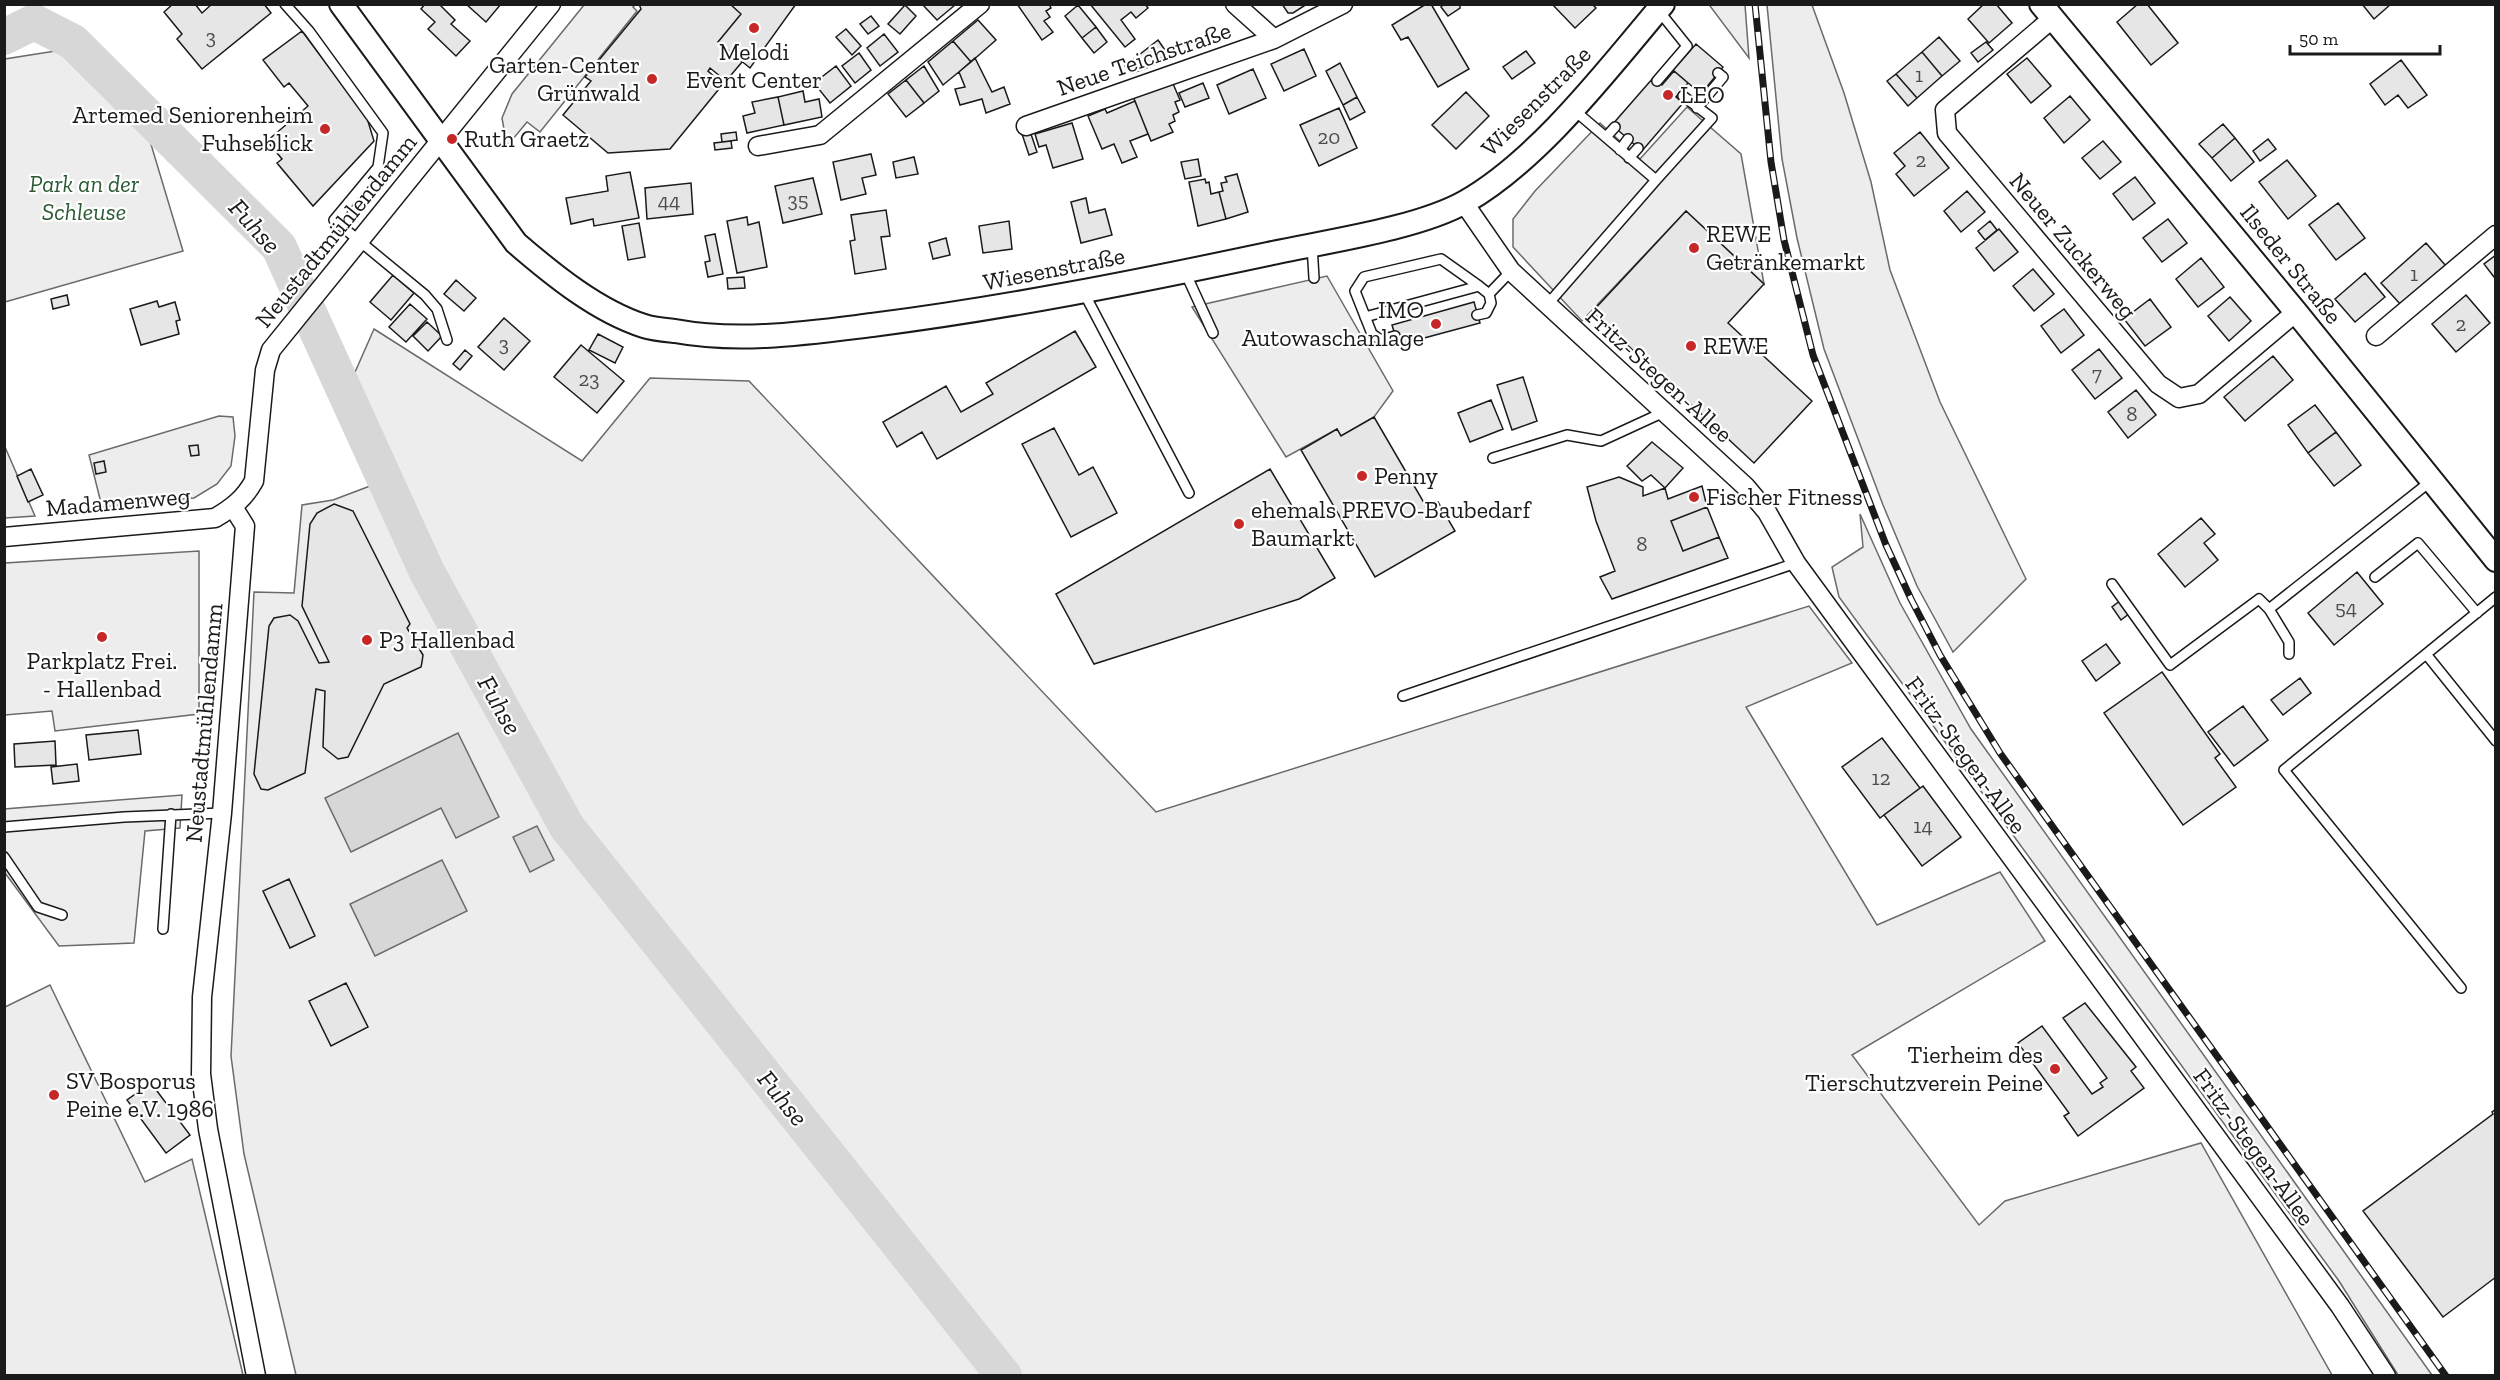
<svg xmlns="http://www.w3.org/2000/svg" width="2500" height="1380" font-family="'Zilla Slab',serif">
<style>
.built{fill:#ededed;stroke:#6a6a6a;stroke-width:1.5}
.water{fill:#d7d7d7;stroke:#6a6a6a;stroke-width:1.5}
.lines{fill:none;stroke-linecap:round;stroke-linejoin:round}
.river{stroke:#d7d7d7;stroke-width:36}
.building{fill:#e6e6e6;stroke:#1a1a1a;stroke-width:1.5}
.service-casing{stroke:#1a1a1a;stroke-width:12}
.minor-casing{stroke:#1a1a1a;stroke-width:21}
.tertiary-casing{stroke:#1a1a1a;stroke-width:26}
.service{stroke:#fff;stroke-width:9}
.minor{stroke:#fff;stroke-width:18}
.tertiary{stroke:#fff;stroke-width:22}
.rail-casing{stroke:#1a1a1a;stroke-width:7}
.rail{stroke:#fff;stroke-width:4.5;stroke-dasharray:14;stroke-linecap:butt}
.poi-dot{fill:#c62828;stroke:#fff;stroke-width:2}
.labels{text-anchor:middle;stroke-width:4.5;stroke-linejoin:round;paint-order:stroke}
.number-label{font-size:21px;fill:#4d4d4d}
.poi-label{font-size:24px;fill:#1a1a1a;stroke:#fff;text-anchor:start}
.street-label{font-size:24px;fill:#1a1a1a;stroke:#fff}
.park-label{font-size:24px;font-style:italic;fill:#2b5a34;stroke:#fff}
.water-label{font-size:26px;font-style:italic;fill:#1a1a1a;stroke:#fff}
</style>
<rect width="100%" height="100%" fill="#fff"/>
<path class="built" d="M1711,4L1745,5L1749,58L1710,6Z
M584,5H635L633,7L637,11L540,132L527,122L507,146L502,118L512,94Z
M1767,5H1812L1844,93L1871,182L1890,270L1940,402L2026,579L1953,652L1917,586L1883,505L1824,349L1797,238L1782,159Z
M68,49L156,134L150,141L183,251L5,302V59Z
M1687,107L1741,154L1764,284L1686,211L1582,321L1513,247V219L1535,191L1600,123L1640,159Z
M1327,276L1393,391L1374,417L1341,436L1337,429L1286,457L1192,307Z
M374,329L582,461L650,378L749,381L1156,812L1809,606L1852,663L1746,707L1877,925L2000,872L2045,941L1852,1055L1979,1225L2005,1201L2201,1143L2332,1375H296L244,1154L231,1056L254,592L294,593L302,505L333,500L378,483L341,404Z
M219,416L233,417L235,436L231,466L217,484L194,498L102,507L89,455Z
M5,447L35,516L5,518Z
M1860,514L1900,603L1971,729L2432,1375H2398L2339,1281L1839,597L1832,567L1863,547Z
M199,551V714L55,731L52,711L5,715V563Z
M182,795L180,828L145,831L134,943L59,946L5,873L4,809Z
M50,985L145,1182L192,1159L243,1375H5V1007Z"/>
<path class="water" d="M458,733L499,817L456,838L441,808L351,852L325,798Z
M537,826L554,860L530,872L513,837Z
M442,860L467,911L375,956L350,904Z"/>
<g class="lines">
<path class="river" d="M4,37L34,22L73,42L279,247L427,572L567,827L1004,1376"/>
</g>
<path class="building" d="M173,4H195L202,13L212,4H264L271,13L202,69L177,39L182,34L164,12Z
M425,4H439L455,20L451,24L470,41L456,56L428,29L435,22L421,9Z
M466,4H501L486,22Z
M639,4H730L741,14L718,42L742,62L726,81L710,68L708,71L723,84L670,149L608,153L563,115L591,81L585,77L641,9Z
M730,4H796L750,68L718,42L741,14Z
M922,4H955V5L937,20Z
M1017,4H1049L1051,8L1046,11L1050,17L1044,21L1053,32L1042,40Z
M1090,4H1145L1148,8L1136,18L1131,12L1121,20L1135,39L1125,47Z
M1282,4H1303L1304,6L1293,13H1288Z
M1426,4H1431L1469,69L1438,87L1408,37L1401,40L1392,25Z
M1444,4H1460V8L1448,16L1441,7Z
M1552,4H1592L1596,8L1575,28Z
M1984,4H1996L2012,23L1989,43L1968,19Z
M2138,4H2147L2178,43L2151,65L2117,22Z
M2362,4H2391L2374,19Z
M905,5L916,16L900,34L888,24Z
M1078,5L1096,27L1082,38L1065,16Z
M871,16L879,26L868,34L860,24Z
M978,20L996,40L971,62L953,41Z
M1096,27L1107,42L1094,53L1082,38Z
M846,29L861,46L852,55L836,37Z
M302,31L367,118L374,141L313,206L277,163L282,159L267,141L308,106L289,83L284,87L263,60Z
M884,34L898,52L880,66L867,48Z
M1939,37L1960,61L1942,76L1922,52Z
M1158,40L1167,53L1154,65L1133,73L1125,66Z
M953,41L971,62L943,85L928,62Z
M1986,42L1993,50L1978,62L1971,53Z
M1696,44L1723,67L1701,94L1673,70Z
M1304,49L1316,76L1284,91L1271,64Z
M1526,51L1535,63L1512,79L1503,67Z
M1922,52L1942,76L1917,98L1896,74Z
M859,53L871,70L855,83L842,66Z
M975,58L992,92L1004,87L1010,104L986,113L982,99L960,105L955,89L965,87L959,72Z
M2027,58L2051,86L2031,103L2007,74Z
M2401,60L2427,95L2408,108L2398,95L2385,105L2370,84Z
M1340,63L1357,97L1343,105L1326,71Z
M836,66L851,86L830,103L814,83Z
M924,66L939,91L924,103L906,80Z
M1253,69L1266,98L1229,114L1217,85Z
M1674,71L1688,83L1676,97L1683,103L1642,151L1612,125L1653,78L1662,85Z
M1896,74L1917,98L1908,106L1887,81Z
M1171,79L1180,100L1175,102L1179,112L1173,115L1175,121L1169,124L1173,132L1151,141L1132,94Z
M906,80L924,103L906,117L888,94Z
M1203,83L1209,98L1185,107L1179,93Z
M803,91L805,102L819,99L822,117L784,125L778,97Z
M1466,92L1489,116L1456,149L1432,125Z
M2070,96L2090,120L2064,143L2044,118Z
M778,97L784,125L747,133L743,116L755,113L752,102Z
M1357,97L1365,112L1350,120L1343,105Z
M1135,101L1148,134L1130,141L1137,157L1122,163L1114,144L1102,149L1088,116L1105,109L1107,113Z
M1339,108L1357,148L1319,166L1300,125Z
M1072,123L1083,159L1053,168L1046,145L1039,147L1035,134Z
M2223,124L2235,138L2212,158L2199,144Z
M1030,131L1037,152L1029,155L1022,134Z
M736,132L737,140L722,142L721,134Z
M1920,132L1949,168L1914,196L1896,174L1905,166L1894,153Z
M2235,138L2254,162L2231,181L2212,158Z
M2268,139L2276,149L2260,161L2253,151Z
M731,141L732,148L715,150L714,143Z
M2103,141L2121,162L2100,179L2082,158Z
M871,154L876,175L862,178L866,194L841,200L833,162Z
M914,157L918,174L896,178L893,162Z
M1198,159L1201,176L1185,179L1181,162Z
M2287,160L2316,196L2288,219L2259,182Z
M630,172L639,218L594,226L593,219L571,224L566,198L608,191L606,176Z
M1237,174L1248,212L1226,219L1219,192L1223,191L1221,183L1227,182L1225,177Z
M2135,177L2155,203L2133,220L2113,194Z
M813,178L822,214L783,223L775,186Z
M1205,179L1206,183L1209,182L1211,194L1219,192L1226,219L1198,226L1189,182Z
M691,183L693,214L647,219L645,188Z
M1967,191L1985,212L1961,232L1944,211Z
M1086,198L1089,213L1105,209L1112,235L1081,243L1071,202Z
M2338,203L2365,238L2336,260L2309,225Z
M886,210L890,236L881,237L886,269L855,274L850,241L855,240L851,215Z
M1686,211L1764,284L1728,323L1812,401L1754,463L1592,312Z
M747,217L748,225L759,222L767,267L737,273L727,221Z
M2168,219L2187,243L2162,262L2143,238Z
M1009,221L1012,249L983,253L979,226Z
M1990,221L1997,230L1985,240L1978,231Z
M639,223L645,257L628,260L622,226Z
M1999,229L2018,252L1994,271L1976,248Z
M715,234L723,274L708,277L705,262L710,261L705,236Z
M946,238L950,255L933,259L929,243Z
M2426,243L2446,266L2401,305L2381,283Z
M2496,255V276L2494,277L2484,264Z
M2201,258L2224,287L2198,307L2176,279Z
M2033,269L2054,294L2034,311L2013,286Z
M2365,273L2385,297L2355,322L2335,299Z
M393,275L414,293L391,320L370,302Z
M744,277L745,288L728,289L727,278Z
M456,280L476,298L464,311L444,294Z
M67,295L69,305L53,309L51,299Z
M2466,295L2490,323L2456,352L2432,324Z
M2230,297L2251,321L2229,341L2208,316Z
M2150,299L2171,327L2145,346L2124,319Z
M157,301L159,307L175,302L180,320L176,321L179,334L141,345L130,309Z
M1474,302L1480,323L1398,345L1392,325Z
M410,304L427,319L406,342L389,327Z
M2064,309L2084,335L2061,353L2041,326Z
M504,318L530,341L504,370L478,347Z
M427,322L442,336L428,351L413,336Z
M1075,331L1096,367L937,459L922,432L897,447L883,422L946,386L961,412L993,394L986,383Z
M598,334L623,347L615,363L589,350Z
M581,345L624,381L597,413L554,377Z
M2099,349L2122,378L2095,399L2072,370Z
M465,350L472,356L460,370L453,364Z
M2273,356L2293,380L2245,421L2224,397Z
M1523,377L1537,421L1512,430L1497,385Z
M2136,390L2156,415L2128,438L2108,412Z
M1491,400L1503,429L1470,442L1458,413Z
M2315,405L2336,432L2308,453L2288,425Z
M1374,417L1427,508L1438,502L1455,531L1375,577L1301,450L1337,429L1341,436Z
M1054,428L1079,475L1093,467L1117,513L1071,537L1022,444Z
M2336,432L2361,465L2334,486L2308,453Z
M1652,442L1683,468L1665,488L1651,475L1642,481L1627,466Z
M198,445L199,455L191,456L189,446Z
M104,461L106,472L96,474L94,463Z
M31,469L43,495L28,502L17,476Z
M1270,469L1335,578L1299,599L1094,664L1056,594Z
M1619,477L1643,487V496L1665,488L1668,499L1702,486L1707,507L1671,521L1683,551L1719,537L1728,558L1612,599L1600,577L1615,571L1596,521L1587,487Z
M334,504L353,511L410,624L407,628L423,655L422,662L421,667L384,684L348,757L338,759L323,747L325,691L316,689L305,773L268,790L261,789L254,774L269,626L274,618L290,615L298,621L319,663L329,662L302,606L310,524L317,513Z
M1707,507L1719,537L1683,551L1671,521Z
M2201,518L2215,534L2204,543L2218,560L2185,587L2158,554Z
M2357,572L2383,604L2334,645L2308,613Z
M2121,600L2130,613L2121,620L2112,607Z
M2106,644L2120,663L2096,681L2082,661Z
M2162,672L2220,754L2215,758L2236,787L2183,825L2104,713Z
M2300,678L2311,693L2283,715L2271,700Z
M2243,706L2268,740L2234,766L2208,732Z
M138,730L141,754L89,760L86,735Z
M1882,738L1920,788L1880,818L1842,767Z
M55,741L56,765L15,767L14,744Z
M77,764L79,781L53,784L51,767Z
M1923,786L1961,837L1922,866L1884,815Z
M289,879L315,936L290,948L263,891Z
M346,983L368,1027L331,1046L309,1001Z
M2085,1003L2136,1067L2131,1071L2144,1088L2078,1136L2064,1116L2069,1113L2018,1043L2042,1026L2092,1094L2103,1087L2100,1083L2107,1078L2063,1018Z
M151,1083L190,1135L166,1153L127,1100Z
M2496,1109V1277L2443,1317L2363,1211L2493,1114L2492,1112Z"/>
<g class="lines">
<g class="service-casing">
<path id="service" d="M285,4L309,31L383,133L378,167L334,220L425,295L437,309L447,340
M1657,81L1687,46L1659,11
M1697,108L1723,77L1718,73
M1606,137L1615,127
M1620,150L1628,139
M1629,158L1638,148
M1656,180L1712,118L1683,96
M1312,245L1314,278
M1185,272L1213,333
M1083,291L1189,493
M1547,305L1656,180L1574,110
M1477,315L1486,313L1491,303L1489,294
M1365,317L1479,286L1489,294L1511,271
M1395,336L1381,340L1372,334L1355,291L1364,277L1441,259L1479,286
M1493,458L1567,435L1601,441L1664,412
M2375,577L2418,543L2477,613
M2112,584L2170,665L2259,599L2269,609
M2289,654V642L2269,609L2431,481
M2426,654L2496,741
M1403,696L1796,563
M4,827L124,817L222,813
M4,857L38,907L62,915
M163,929L171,814
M2461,988L2284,770L2496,597"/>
</g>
<g class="minor-casing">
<path id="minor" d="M1235,4L1274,39
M2053,18L1945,110L1947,133L2158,384L2179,398L2199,394L2296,312
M1026,126L1274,39L1343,4
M758,146L820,135L980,4
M1464,203L1511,271L1746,487L1767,512L1796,563L2340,1306L2386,1376
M2376,336L2496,235
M233,507L245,526L222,813L202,997L201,1074L208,1129L256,1376
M4,537L215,518C232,508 244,499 254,481L265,370L271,350L551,4"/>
</g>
<g class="tertiary-casing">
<path id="tertiary" d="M341,4L516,243C552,274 597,311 644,326C653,329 665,330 675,331C740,343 807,333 872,325C1005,308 1136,282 1268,254C1323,242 1417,229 1465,202C1539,160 1608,69 1663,4
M2041,4L2296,312L2496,560"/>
</g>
<use href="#service" class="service"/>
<use href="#minor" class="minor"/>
<use href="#tertiary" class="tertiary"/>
<g class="rail-casing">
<path id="rail" d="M1755,4L1771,162L1784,240L1813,355L1886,545L1911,599L1940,655L2000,753L2446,1376"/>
</g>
<use href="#rail" class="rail"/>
</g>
<g class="poi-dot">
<circle cx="754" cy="28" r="6"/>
<circle cx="652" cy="79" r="6"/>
<circle cx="1668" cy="95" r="6"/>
<circle cx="325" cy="129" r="6"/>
<circle cx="452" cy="139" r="6"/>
<circle cx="1694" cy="248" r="6"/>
<circle cx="1436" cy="324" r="6"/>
<circle cx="1691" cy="346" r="6"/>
<circle cx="1362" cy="476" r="6"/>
<circle cx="1694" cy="497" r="6"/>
<circle cx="1239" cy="524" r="6"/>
<circle cx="102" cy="637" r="6"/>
<circle cx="367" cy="640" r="6"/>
<circle cx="2055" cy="1069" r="6"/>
<circle cx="54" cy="1095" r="6"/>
</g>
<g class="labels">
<g class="number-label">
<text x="211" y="44">3</text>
<text x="1919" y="82">1</text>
<text x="1329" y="144">20</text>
<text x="1921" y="167">2</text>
<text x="798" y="207">35</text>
<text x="669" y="208">44</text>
<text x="2414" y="281">1</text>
<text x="2461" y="331">2</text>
<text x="504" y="351">3</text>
<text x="2097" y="381">7</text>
<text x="589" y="386">23</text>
<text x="2132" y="421">8</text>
<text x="1642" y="551">8</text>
<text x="2346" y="615">54</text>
<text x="1881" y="785">12</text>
<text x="1923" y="833">14</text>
</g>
<g class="poi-label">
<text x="754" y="60" text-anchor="middle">Melodi<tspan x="754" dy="28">Event Center</tspan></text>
<text x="640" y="73" text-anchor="end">Garten-Center<tspan x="640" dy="28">Grünwald</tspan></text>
<text x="1680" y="103">LEO</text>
<text x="313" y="123" text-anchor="end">Artemed Seniorenheim<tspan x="313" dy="28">Fuhseblick</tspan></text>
<text x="464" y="147">Ruth Graetz</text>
<text x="1706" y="242">REWE<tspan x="1706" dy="28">Getränkemarkt</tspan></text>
<text x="1424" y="318" text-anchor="end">IMO<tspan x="1424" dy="28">Autowaschanlage</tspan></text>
<text x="1703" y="354">REWE</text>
<text x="1374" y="484">Penny</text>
<text x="1706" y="505">Fischer Fitness</text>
<text x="1251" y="518">ehemals PREVO-Baubedarf<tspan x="1251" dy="28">Baumarkt</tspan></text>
<text x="379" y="648">P3 Hallenbad</text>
<text x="102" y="669" text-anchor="middle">Parkplatz Frei.<tspan x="102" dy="28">- Hallenbad</tspan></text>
<text x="2043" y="1063" text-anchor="end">Tierheim des<tspan x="2043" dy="28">Tierschutzverein Peine</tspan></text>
<text x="66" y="1089">SV Bosporus<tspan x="66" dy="28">Peine e.V. 1986</tspan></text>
</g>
<g class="street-label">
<text transform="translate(1144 59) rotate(-19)" y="8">Neue Teichstraße</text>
<text transform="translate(1536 101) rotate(-45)" y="8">Wiesenstraße</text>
<text transform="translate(336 231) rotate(-51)" y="8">Neustadtmühlendamm</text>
<text transform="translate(2073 246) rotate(50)" y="8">Neuer Zuckerweg</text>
<text transform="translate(2291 264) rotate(51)" y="8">Ilseder Straße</text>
<text transform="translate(1054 269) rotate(-11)" y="8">Wiesenstraße</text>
<text transform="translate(1659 375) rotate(42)" y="8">Fritz-Stegen-Allee</text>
<text transform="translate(118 502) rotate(-5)" y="8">Madamenweg</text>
<text transform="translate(204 723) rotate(-85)" y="8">Neustadtmühlendamm</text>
<text transform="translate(1966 755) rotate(54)" y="8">Fritz-Stegen-Allee</text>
<text transform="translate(2254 1147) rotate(54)" y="8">Fritz-Stegen-Allee</text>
</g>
<g class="park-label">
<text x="84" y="192">Park an der<tspan x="84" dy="28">Schleuse</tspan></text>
</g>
<g class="water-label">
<text transform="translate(255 226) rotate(48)" y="9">Fuhse</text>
<text transform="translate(500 705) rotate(61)" y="9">Fuhse</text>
<text transform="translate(783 1098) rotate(51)" y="9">Fuhse</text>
</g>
</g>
<rect width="2500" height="1380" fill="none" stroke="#1a1a1a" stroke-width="12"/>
<path d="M2290 45v9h150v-9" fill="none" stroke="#1a1a1a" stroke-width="3"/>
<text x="2299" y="45" font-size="18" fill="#1a1a1a" stroke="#ffffff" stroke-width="4.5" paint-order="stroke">50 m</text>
</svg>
